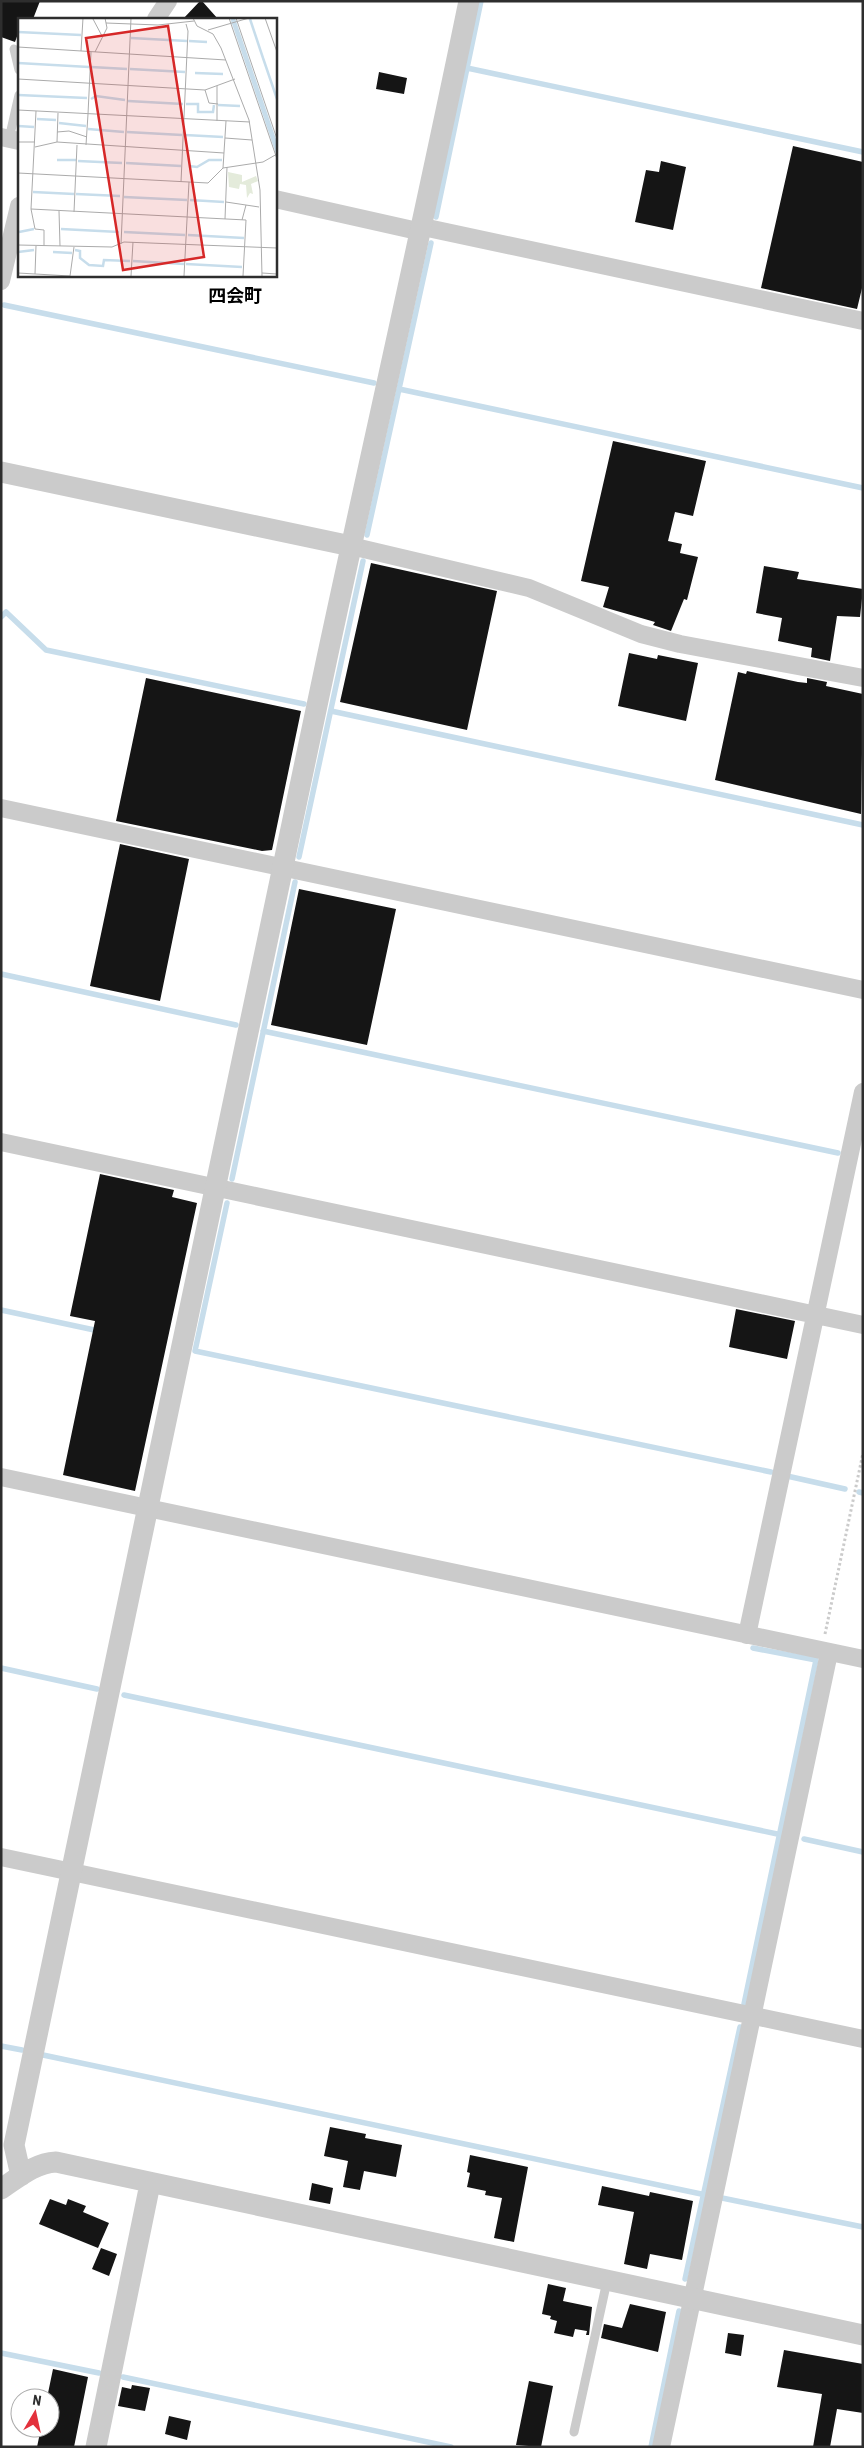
<svg xmlns="http://www.w3.org/2000/svg" width="864" height="2448" font-family="'Roboto Condensed','Noto Sans JP',sans-serif">
<style>
.lines{fill:none;stroke-linecap:round;stroke-linejoin:round}
.stream{stroke:#c7ddeb;stroke-width:5.5}
.building{fill:#151515}
.path{stroke:#cbcbcb;stroke-width:3;stroke-dasharray:2.5 2.5;stroke-linecap:butt}
.service{stroke:#cbcbcb;stroke-width:9}
.minor{stroke:#cbcbcb;stroke-width:18}
.tertiary{stroke:#cbcbcb;stroke-width:21}
.labels{text-anchor:middle;stroke-width:5;stroke-linejoin:round;paint-order:stroke}
.quarter-label{font-size:18px;font-weight:bold;fill:#000;stroke:#fff}
.inset-river{fill:none;stroke:#c7ddeb;stroke-width:2.5}
.inset-road{fill:none;stroke:#ababab;stroke-width:1}
.view{fill:#d62828;fill-opacity:0.15;stroke:#d62828;stroke-width:2.5}
.inset-edge{fill:none;stroke:#2e2e2e;stroke-width:2.5}
</style>
<rect width="100%" height="100%" fill="#fff"/>
<g class="lines">
<path class="stream" d="M467,68L863,152
M436,217L481,1
M4,305L374,383
M399,389L863,488
M367,535L431,243
M1,617L6,612L46,650L304,704
M331,711L863,825
M299,857L363,561
M1,974L236,1025
M263,1031L838,1153
M232,1179L295,882
M227,1203L195,1351L771,1472
M1,1310L99,1331
M787,1476L845,1489
M859,1492L863,1493
M1,1668L97,1689
M124,1695L782,1835
M804,1839L863,1852
M744,2004L816,1660L753,1648
M1,2046L22,2050
M43,2055L706,2195
M722,2198L863,2227
M685,2279L740,2027
M1,2353L99,2373
M123,2377L451,2447
M651,2447L679,2311"/>
</g>
<path class="building" d="M1,1H40L33,19H19V31L15,42L1,37Z
M200,1H202L218,19H183Z
M379,72L407,78L404,94L376,89Z
M793,146L863,162V284L857,309L761,288Z
M661,161L686,167L673,230L635,222L646,170L659,172Z
M613,441L706,461L693,516L675,512L668,541L682,544L680,553L698,557L687,600L684,599L671,631L653,625L655,622L603,607L609,587L581,581Z
M371,563L497,591L467,730L340,702Z
M764,566L799,572L797,579L863,589L860,617L837,616L830,661L811,657L812,648L778,641L782,618L756,613Z
M629,653L657,659L658,655L698,663L686,721L618,706Z
M747,671L798,682L807,683V678L827,682L826,686L863,694L861,814L715,780L738,672L746,674Z
M146,678L301,711L272,850L262,851L116,821Z
M120,844L189,859L160,1001L90,986Z
M299,889L396,909L367,1045L271,1025Z
M100,1174L174,1190L172,1197L197,1203L135,1491L63,1475L95,1321L70,1316Z
M736,1309L795,1321L787,1359L729,1347Z
M330,2127L366,2134L365,2138L402,2145L396,2177L364,2171L360,2190L343,2187L348,2161L324,2156Z
M470,2155L528,2167L514,2242L494,2238L502,2198L485,2195L486,2191L467,2187L470,2173L467,2172Z
M312,2183L333,2188L330,2204L309,2200Z
M602,2186L649,2196L650,2192L693,2201L682,2260L650,2254L647,2269L624,2264L634,2212L598,2205Z
M50,2199L66,2205L68,2199L86,2206L83,2212L109,2223L98,2248L39,2224Z
M101,2248L117,2254L109,2276L92,2269Z
M548,2284L566,2288L563,2301L592,2307L589,2335H586L587,2331L575,2329L573,2337L554,2333L557,2321L550,2319L551,2316L542,2314Z
M630,2304L666,2312L658,2352L601,2338L604,2324L622,2328Z
M728,2333L744,2335L741,2356L725,2353Z
M784,2350L863,2364V2413L837,2409L830,2447H813L822,2394L777,2387Z
M53,2369L88,2377L74,2447H37L41,2428H50V2398H47Z
M529,2381L553,2386L541,2447L516,2445Z
M132,2385L150,2388L145,2411L118,2406L122,2387L131,2389Z
M169,2416L191,2421L187,2440L165,2434Z"/>
<g class="lines">
<path class="path" d="M825,1634L863,1453"/>
<path class="service" d="M14,49L19,70
M9,139L19,95
M574,2432L607,2281"/>
<path class="minor" d="M156,19L168,1
M1,137L19,141
M275,199L422,232
M423,227L863,321
M1,281L19,206
M351,546L529,588L641,634L680,644L863,678
M1,808L863,990
M1,1142L863,1325
M1,1477L863,1659
M747,1635L863,1092
M1,1857L863,2039
M661,2447L829,1653"/>
<path class="tertiary" d="M1,472L351,546
M21,2176L14,2145C118,1649 222,1154 327,658C374,439 424,221 469,1
M1,2189C19,2177 35,2163 56,2162L863,2335
M96,2447L150,2184"/>
</g>
<g class="labels">
<g class="quarter-label">
<text x="235" y="302">四会町</text>
</g>
</g>
<g transform="translate(18 18)">
<rect width="259" height="259" fill="#fff"/>
<path d="M210,154L224,157V164L238,158L240,163L233,166L235,176L232,175L229,180L228,167L222,166L221,171L211,169Z" fill="#e4ebdb"/>
<path d="M212,0H217L259,124V139Z" fill="#c7ddeb"/>
<path class="inset-river" d="M232,1L245,40M0,14L63,17M113,20L169,23M171,23L189,24M245,40L259,81M0,45L71,49M73,49L109,51M112,51L167,54M177,55L205,56M0,77L69,80M73,81L78,78L107,82M110,83L165,86M168,86H180V94H195L196,87M200,87L222,88M19,101L38,102M41,105L68,108M0,108L16,109M70,111L106,114M109,114L164,117M167,117L205,119M39,142H58M60,143L104,145M108,145L163,148M171,148L179,149L191,142H204M15,174L56,176M58,176L102,178M106,179L169,182M172,182L206,184M43,211L101,214M1,214L16,211M106,214L167,217M170,217L226,220M57,232L62,233V240L71,247L85,248L86,242L112,243M0,234L16,232M35,234L54,235M115,243L166,246M168,246L224,249"/>
<path class="inset-road" d="M41,0H72M175,0L179,8L195,16L203,30L231,102L242,172L244,258M211,0L259,141M218,0L259,121M247,0L259,34M75,1L84,18M88,5L140,7L176,3M190,12L231,0M0,29L111,36M63,33L65,0M77,34L89,10L87,0M111,36L208,42M0,61L187,72L217,61M199,68V103M187,72L191,85L200,86M0,92L232,104M18,93L13,191L17,211L26,212V228M70,96L73,34M39,114L51,113L69,119M207,120L234,122M0,124H17M39,124L40,95M68,127L70,96M17,129L39,124L206,135M205,150L208,103M0,155L190,165L205,150L245,144L259,136M163,164L170,13L168,6M208,184L241,189M13,191L228,202L225,258M41,193L42,228M56,194L59,127M207,201L209,149M224,202L228,187M103,226L113,0M0,227L94,229L106,224L259,230M0,255L52,258M244,255L259,256M17,256L18,228M52,258L56,229M113,258L115,224M166,258L171,164"/>
<path class="view" d="M150,8L186,239L105,252L68,20Z"/>
<rect width="259" height="259" class="inset-edge"/>
</g>
<rect width="864" height="2448" fill="none" stroke="#2e2e2e" stroke-width="5"/>
<g transform="translate(35 2413) rotate(9)"><circle r="24" fill="#ffffff" stroke="#ababab"/>
<path d="M0-4L9 19L0 12L-9 19Z" fill="#e3313c"/>
<text y="-8" font-size="14" font-weight="bold" text-anchor="middle" fill="#2e2e2e">N</text>
</g>
</svg>
